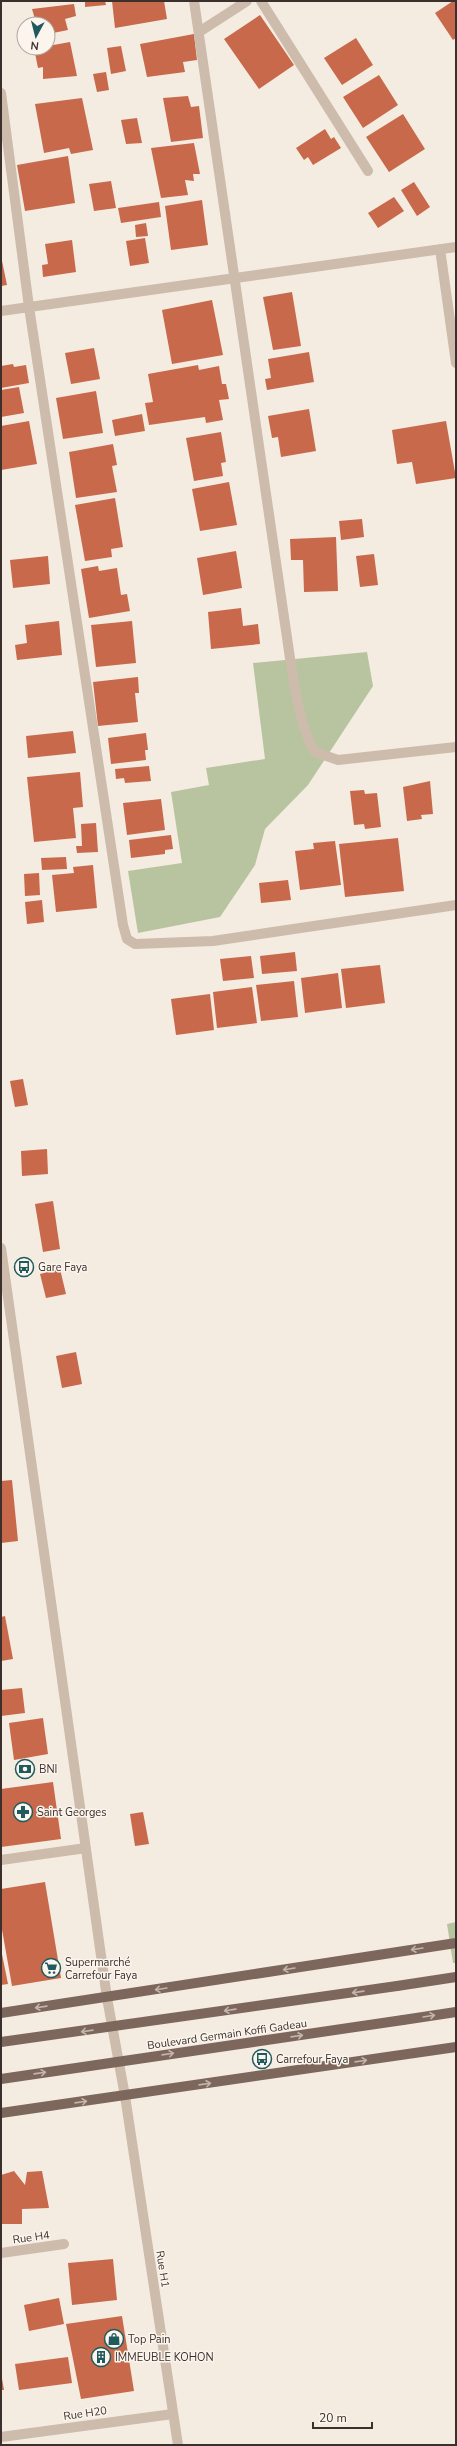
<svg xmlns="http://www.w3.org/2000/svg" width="457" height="2446" font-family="'Nunito Sans',sans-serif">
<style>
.green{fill:#b8c4a0}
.building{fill:#c8694b}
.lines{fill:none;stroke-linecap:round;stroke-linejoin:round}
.minor{stroke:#cdbbac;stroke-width:10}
.major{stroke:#7d675c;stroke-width:10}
.major-bridge{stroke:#7d675c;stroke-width:10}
.oneway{stroke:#c2b5ac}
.labels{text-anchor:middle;stroke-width:3;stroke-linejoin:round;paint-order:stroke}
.poi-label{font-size:11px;fill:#3b302b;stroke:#fbf5ee;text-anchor:start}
.street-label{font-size:11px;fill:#3b302b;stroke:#fbf5ee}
</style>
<rect width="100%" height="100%" fill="#f4ebe1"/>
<path class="green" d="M367,652L373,686L308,785L265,829L255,865L220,917L138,933L128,871L182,863L171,792L209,785L206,768L265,759L253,663Z
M456,1922V1963H453L447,1924Z"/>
<path class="building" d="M85,1H105L106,5L85,7Z
M112,1H164L167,19L115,28Z
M453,1H456V38L453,40L435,13Z
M74,4L76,16L65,19L68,30L48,34V24H28V22L35,19L32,9Z
M260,15L294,65L259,89L224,39Z
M194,34L197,60L183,62L185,72L147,77L140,44Z
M356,38L373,65L342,85L324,58Z
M70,42L77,76L43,79V67L38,68L34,48H48V46Z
M121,46L126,71L111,74L107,48Z
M106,72L109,90L97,92L93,74Z
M379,75L398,105L363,128L343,97Z
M188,96L191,107L199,106L203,138L171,142L163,98Z
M82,98L93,150L71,154L69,148L44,153L35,104Z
M403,114L425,149L389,172L366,137Z
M137,118L142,143L126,144L121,120Z
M325,129L331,139L334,137L341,148L313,165L308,157L304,160L296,148Z
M194,143L200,174H193L194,181L185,180L188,195L161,198L151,148Z
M68,156L75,203L25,211L17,165Z
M111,181L116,208L94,211L89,184Z
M414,182L430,207L417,216L401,190Z
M394,197L404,211L378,228L368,213Z
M202,200L208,245L171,250L165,206Z
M159,202L161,217L121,223L118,208Z
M146,223L148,236L136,237L135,225Z
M145,238L149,263L130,266L126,241Z
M72,240L76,272L43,277L42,265L48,264L45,244Z
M1,256L7,285L1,286Z
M292,292L301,346L273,350L263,297Z
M212,300L223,355L172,364L162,310Z
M94,348L100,379L71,384L65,353Z
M309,352L314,382L267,390L265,379L271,378L268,359Z
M13,364L14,367L26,365L29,383L1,388V366Z
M198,365L199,370L219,366L222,384H226L229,399L219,400L223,420L206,423L205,417L149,425L145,403L153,402L148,374Z
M19,387L24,413L1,417V390Z
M96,391L103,433L63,439L56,398Z
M309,409L316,451L281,457L278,437L272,438L268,416Z
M142,414L145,431L115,436L112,420Z
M29,421L37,464L1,470V426Z
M446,421L456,478L416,484L412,462L397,464L392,430Z
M221,432L226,462L221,463L223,476L194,481L186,438Z
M113,444L117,465L112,466L117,492L76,498L69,452Z
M229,482L237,525L200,531L192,489Z
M115,498L123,547L111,549L112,557L85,561L75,505Z
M362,519L364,537L341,540L339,521Z
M336,537L338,591L304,592L303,560H291L290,539Z
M236,551L242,588L203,595L197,558Z
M374,554L378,585L360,587L356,556Z
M48,556L50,584L13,588L10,560Z
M98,566L99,571L117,568L121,595L127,594L130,611L89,618L81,569Z
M241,608L243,626L258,624L260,644L211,649L208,612Z
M59,621L62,655L17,660L15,645L27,643L25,625Z
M132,621L136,663L96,667L91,625Z
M138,677L139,693H135L138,722L98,726L93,682Z
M73,731L76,753L28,758L26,736Z
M146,733L148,750H145L146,760L111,764L108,738Z
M149,766L151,781L125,783L124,778L116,779L115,769Z
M80,772L83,807L73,808L76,838L34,842L27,777Z
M430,781L433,814L421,815L422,819L407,821L403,787Z
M364,790L365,794L377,793L381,827L365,829L364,824L354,825L350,791Z
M161,799L165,830L127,835L123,803Z
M96,823L98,852L77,853L76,846H82L81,824Z
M171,835L173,849L165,850V854L131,858L129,840Z
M398,838L404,891L345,897L339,844Z
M335,841L341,885L300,890L295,851L314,849L313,843Z
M66,857L67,869L42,870L41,858Z
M93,865L97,908L56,912L52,875L74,873L73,867Z
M39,873L40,895L25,896L24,874Z
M288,880L291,900L261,903L259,883Z
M42,900L44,922L27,924L25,902Z
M295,952L297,971L262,974L260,956Z
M251,956L254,978L223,981L220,959Z
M380,965L385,1003L346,1008L341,969Z
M338,973L342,1008L305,1013L301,978Z
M294,981L298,1017L261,1021L256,985Z
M252,987L257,1023L217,1028L213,992Z
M210,994L214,1030L176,1035L171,999Z
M23,1079L28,1105L15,1107L10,1081Z
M47,1149L48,1174L22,1176L21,1151Z
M53,1201L60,1249L43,1252L35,1204Z
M60,1269L66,1294L46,1298L40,1274Z
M76,1352L82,1384L62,1388L56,1356Z
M12,1480L18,1541L1,1543V1481Z
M5,1616L13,1659L1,1661V1617Z
M22,1688L25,1713L1,1716V1690Z
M43,1718L48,1754L14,1760L9,1723Z
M53,1782L61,1839L1,1847V1789Z
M143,1812L149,1844L135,1846L130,1814Z
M45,1882L61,1978L12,1986L1,1924V1889Z
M1,1949L8,1984L1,1985Z
M14,2171L25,2185L27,2172L42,2171L49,2208L22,2209V2224H2L1,2175Z
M113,2259L117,2300L72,2305L68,2263Z
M59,2298L64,2324L29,2331L24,2305Z
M122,2316L134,2391L81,2399L66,2324Z
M68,2357L72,2383L19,2390L15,2364Z
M1,2373L4,2390H1Z"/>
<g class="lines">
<path class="minor" d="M194,1L285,624C291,661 296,721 315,752L338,760L456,747
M261,1L368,171
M199,32L247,1
M1,93L29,307L123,925L127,939L135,944L213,941L456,905
M440,249L456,363
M1,311L456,247
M1,1248L107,1998L125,2096L178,2445
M1,1860L86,1848
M1,2253L64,2244
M1,2437L173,2414"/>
<path class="major" d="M397,1986L456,1977
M1,2013L456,1943
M403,2020L456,2012
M1,2113L456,2047"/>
<path class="major-bridge" d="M1,2042L397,1986
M1,2079L403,2020"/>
</g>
<defs><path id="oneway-shaft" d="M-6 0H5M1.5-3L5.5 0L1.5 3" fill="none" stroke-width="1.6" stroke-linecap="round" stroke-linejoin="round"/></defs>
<g class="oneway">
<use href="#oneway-shaft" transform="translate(417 1949) rotate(171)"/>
<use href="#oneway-shaft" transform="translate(289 1969) rotate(171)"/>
<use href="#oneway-shaft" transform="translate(161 1989) rotate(171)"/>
<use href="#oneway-shaft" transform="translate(358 1992) rotate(172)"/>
<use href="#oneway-shaft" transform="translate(41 2007) rotate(172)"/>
<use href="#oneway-shaft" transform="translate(230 2010) rotate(172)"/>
<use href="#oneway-shaft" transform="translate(429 2016) rotate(-9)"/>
<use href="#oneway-shaft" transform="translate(87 2031) rotate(172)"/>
<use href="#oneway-shaft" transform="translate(297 2036) rotate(-8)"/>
<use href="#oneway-shaft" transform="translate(168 2054) rotate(-8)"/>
<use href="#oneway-shaft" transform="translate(361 2061) rotate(-8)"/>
<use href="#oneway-shaft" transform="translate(40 2073) rotate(-8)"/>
<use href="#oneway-shaft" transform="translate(205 2084) rotate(-8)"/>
<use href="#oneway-shaft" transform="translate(81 2102) rotate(-8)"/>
</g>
<defs>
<g id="bus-ring" transform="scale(1)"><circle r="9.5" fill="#fbf5ee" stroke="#1f5a5e" stroke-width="1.5"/><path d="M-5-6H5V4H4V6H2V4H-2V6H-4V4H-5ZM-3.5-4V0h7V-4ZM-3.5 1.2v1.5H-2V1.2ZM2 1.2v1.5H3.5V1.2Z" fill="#1f5a5e"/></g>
<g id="bank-ring" transform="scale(1)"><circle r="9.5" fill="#fbf5ee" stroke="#1f5a5e" stroke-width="1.5"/><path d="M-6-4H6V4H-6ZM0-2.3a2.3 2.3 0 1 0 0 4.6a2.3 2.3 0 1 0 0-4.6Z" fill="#1f5a5e"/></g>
<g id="pharmacy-ring" transform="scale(1)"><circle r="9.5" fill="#fbf5ee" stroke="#1f5a5e" stroke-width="1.5"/><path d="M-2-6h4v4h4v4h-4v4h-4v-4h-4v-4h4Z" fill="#1f5a5e"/></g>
<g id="supermarket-ring" transform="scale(1)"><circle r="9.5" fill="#fbf5ee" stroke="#1f5a5e" stroke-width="1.5"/><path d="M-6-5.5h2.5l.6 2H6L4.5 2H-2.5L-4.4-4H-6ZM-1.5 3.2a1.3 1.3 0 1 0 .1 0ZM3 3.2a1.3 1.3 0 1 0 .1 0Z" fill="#1f5a5e"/></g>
<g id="shop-ring" transform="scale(1)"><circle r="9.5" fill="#fbf5ee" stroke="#1f5a5e" stroke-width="1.5"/><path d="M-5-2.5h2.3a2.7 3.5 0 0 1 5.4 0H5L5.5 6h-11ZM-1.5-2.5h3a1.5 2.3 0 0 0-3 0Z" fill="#1f5a5e"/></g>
<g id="building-ring" transform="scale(1)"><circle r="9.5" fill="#fbf5ee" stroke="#1f5a5e" stroke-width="1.5"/><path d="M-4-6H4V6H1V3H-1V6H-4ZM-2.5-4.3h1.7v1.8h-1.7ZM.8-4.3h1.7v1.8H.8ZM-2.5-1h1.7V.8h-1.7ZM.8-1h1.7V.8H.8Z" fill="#1f5a5e"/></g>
</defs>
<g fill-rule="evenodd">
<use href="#bus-ring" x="24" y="1267"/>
<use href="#bank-ring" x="25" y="1769"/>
<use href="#pharmacy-ring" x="23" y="1812"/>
<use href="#supermarket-ring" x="51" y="1968"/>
<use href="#bus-ring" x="262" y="2059"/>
<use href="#shop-ring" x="114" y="2339"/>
<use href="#building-ring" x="101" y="2357"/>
</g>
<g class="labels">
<g class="poi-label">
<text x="38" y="1271">Gare Faya</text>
<text x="39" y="1773">BNI</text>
<text x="37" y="1816">Saint Georges</text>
<text x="65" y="1966">Supermarché<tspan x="65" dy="13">Carrefour Faya</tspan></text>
<text x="276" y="2063">Carrefour Faya</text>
<text x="128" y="2343">Top Pain</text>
<text x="115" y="2361">IMMEUBLE KOHON</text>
</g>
<g class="street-label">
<text transform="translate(227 2034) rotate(-8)" y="4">Boulevard Germain Koffi Gadeau</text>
<text transform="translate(31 2237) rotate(-8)" y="4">Rue H4</text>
<text transform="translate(163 2269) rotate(81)" y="4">Rue H1</text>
<text transform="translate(85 2413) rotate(-8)" y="4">Rue H20</text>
</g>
</g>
<rect width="457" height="2446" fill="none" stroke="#3b302b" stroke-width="4"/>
<g transform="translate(36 36) rotate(187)"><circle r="19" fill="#fbf5ee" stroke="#aea6a0"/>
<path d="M0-3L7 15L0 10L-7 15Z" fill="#1f5a5e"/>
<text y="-6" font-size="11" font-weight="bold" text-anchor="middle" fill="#3b302b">N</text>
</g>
<path d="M313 2422v6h59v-6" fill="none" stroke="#3b302b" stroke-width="2"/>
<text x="319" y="2422" font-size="12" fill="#3b302b" stroke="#fbf5ee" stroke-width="3" paint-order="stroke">20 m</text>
</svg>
